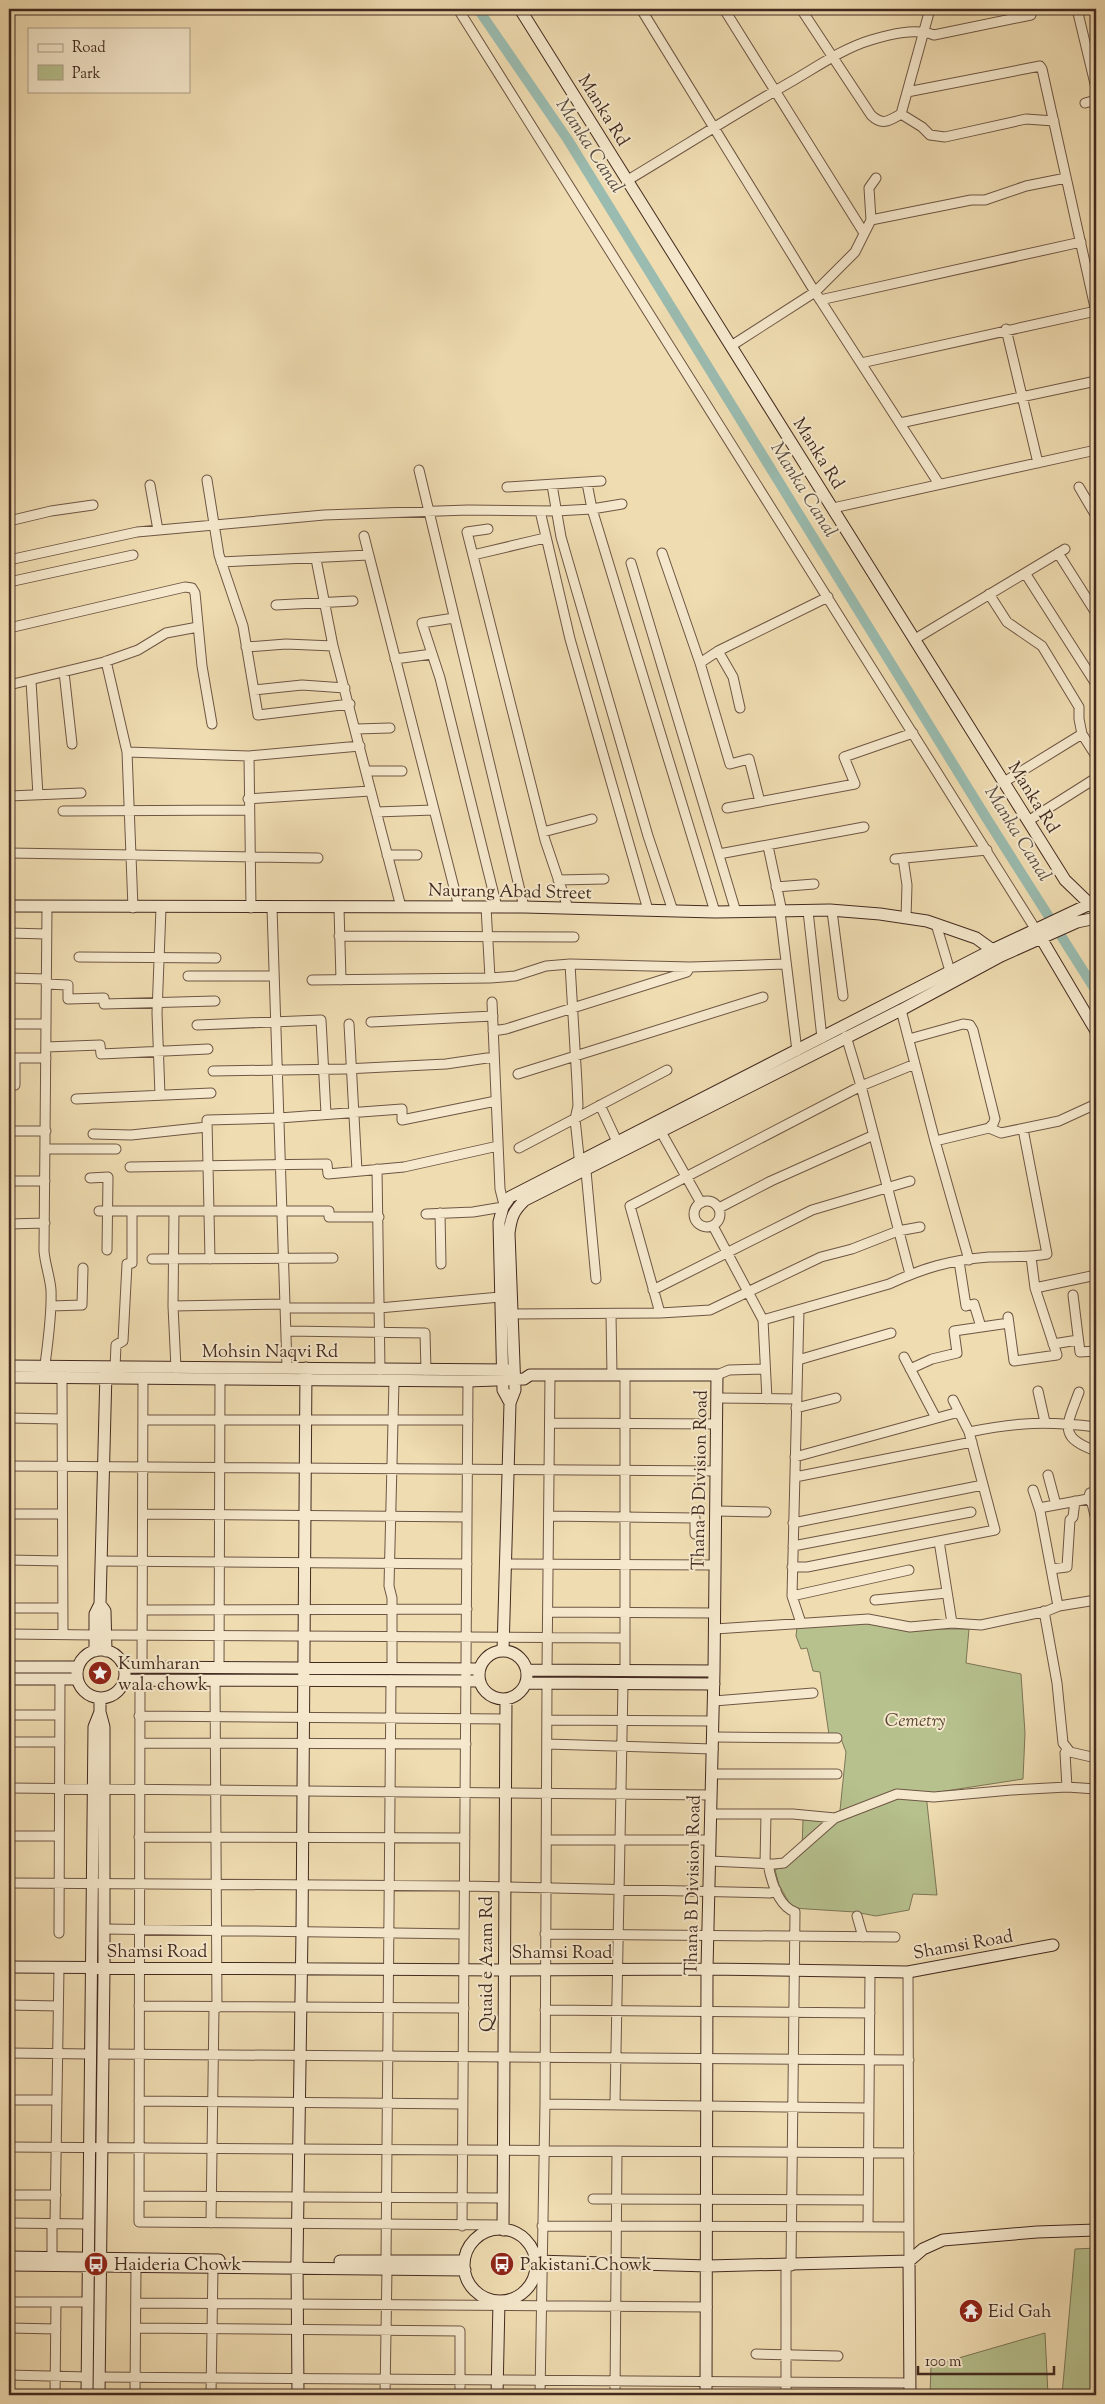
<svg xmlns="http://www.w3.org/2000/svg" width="1105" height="2404" font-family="'Sorts Mill Goudy',serif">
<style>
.green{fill:#b6c18e;stroke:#7c7657}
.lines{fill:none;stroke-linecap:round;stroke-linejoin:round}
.canal{stroke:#9abbaf;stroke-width:10}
.street-casing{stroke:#6e5644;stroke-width:11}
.secondary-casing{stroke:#432a20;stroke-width:13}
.street{stroke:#f5e8cc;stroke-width:9}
.secondary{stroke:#f5e8cc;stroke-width:11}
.labels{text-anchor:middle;stroke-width:4;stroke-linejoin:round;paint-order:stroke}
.street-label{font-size:18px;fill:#432a20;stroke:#f5e8cc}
.poi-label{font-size:18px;fill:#432a20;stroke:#f5e8cc;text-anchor:start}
.park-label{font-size:18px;font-style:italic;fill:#5a4836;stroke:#f5e8cc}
.water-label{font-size:19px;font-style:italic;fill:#594e44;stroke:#f5e8cc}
</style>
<rect width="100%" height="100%" fill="#efdcb1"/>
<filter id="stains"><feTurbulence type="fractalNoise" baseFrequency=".004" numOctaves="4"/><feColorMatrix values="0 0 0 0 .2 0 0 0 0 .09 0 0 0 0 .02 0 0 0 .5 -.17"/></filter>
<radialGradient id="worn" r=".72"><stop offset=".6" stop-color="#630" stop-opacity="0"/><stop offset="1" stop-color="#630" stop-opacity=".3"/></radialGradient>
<path class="green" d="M868,1622L909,1629H969L966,1663L1021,1674L1025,1733L1023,1779L926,1794L937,1895L913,1894L909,1910L876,1916L855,1912L792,1908L779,1885L775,1870L788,1863L802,1850L803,1819L839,1820L846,1752L840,1736L829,1735L820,1672L813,1671L807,1648L801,1649L796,1636L797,1627Z
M1096,2248V2395H1062L1075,2249Z
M1045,2333L1048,2395H930L931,2366Z"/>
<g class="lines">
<path class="canal" d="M478,9L568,140L987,819L1096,991"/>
<g class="street-casing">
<path id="street" d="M458,9L1036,930
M641,9L815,292L939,484
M724,9L864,233
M801,9L871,115C882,126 889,121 901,114L930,9
M1077,9L1096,88
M907,92L1040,66L1042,69L1096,312
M1085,103L1096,100
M901,114L922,127L930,135L945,137L1026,119L1054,121
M628,180C683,147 738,112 794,80C818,66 844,48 871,40C891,34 915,28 934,35L1031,15
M871,220L971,200H985L1026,186L1066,178
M820,300L1081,242
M1006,329L1038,463
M731,346L815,292L855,252L871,220L869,188L876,178
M861,363L1096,311
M900,423L1096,381
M419,470L524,907
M207,480L219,555L243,626L258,715L350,704
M587,483L592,509L715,912
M150,485L158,530
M552,485L561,537L648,836L673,911
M507,487L601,481
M1079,487L1096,516
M833,508L1096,450
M540,511L570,639L648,910
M9,521L51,511L93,505
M488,529L467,532L545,840L568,908
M364,536L459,907
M662,553L700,663L730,764L749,759L760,802
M1058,553L1096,613
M473,555L545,538
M316,559L333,646L401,907
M9,560L137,532L324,515L468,510L556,511L592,509L622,504
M221,562L369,555
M631,563L736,912
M1025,573L1096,684
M9,582L133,555
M989,594L1007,622L1042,646L1079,707V719L1082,734L1096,756
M276,605L353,601
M454,618L422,623L440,678L497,907
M9,628L185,587L192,588L195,593L202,666L212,724
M915,639L1065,549
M246,647L286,644L333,646
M718,651L733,677L740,708
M395,659L432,654
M106,661L127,752L133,908
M700,663L718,651L828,597
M64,672L72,744
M31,681L38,795
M9,685L104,662L138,650L166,633L198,627
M254,690L302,685L345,688
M356,729L390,728
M127,752L249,756L360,746
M249,756L251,908
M366,771H402
M1004,782L1082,734
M9,796L81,793
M248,799L370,791
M727,808L855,784L844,757L913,733
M63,811L248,810
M376,812L434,810
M1028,821L1096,778
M543,832L592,819
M768,846L782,912
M9,853L318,858
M719,854L864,827
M387,855H417
M903,858L907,885L906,918
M895,859L987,850
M558,880L604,879
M776,887L814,884
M486,907L490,978
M272,908L287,1367
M339,908L341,980
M808,911L822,1038
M832,911L843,996
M780,912L797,1051
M936,924L950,971
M9,933L46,934
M339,936L574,937
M79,957L216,958
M570,964L577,1083L578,1106L575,1119L580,1166
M188,976H274
M9,978L46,979
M312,980L490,978L515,976L546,966L570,964L690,967L786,964
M46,984L68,985V999L104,998V1004L215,1001
M492,1002L500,1189L504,1205
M901,1010L935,1141L969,1260
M371,1022L493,1016
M9,1024H46
M349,1024L357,1171
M197,1025L321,1020L326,1114
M493,1031L506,1029L687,972L690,967
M846,1036L861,1086L910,1274
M909,1039L963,1024L970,1025L973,1030L995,1119L993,1124L989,1128L935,1141
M46,1047L100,1045L101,1054L208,1049
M213,1071L345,1069L446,1064L494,1057
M518,1074L763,997
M9,1085H15V1058H46
M160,1095L157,1013L161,908
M76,1099L211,1093
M600,1105L620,1148
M989,1128L1001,1133L1059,1121L1096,1104
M9,1131H46
M661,1132L701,1203
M93,1134L131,1135L207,1127
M519,1148L667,1070
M46,1149H116
M130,1167L327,1164L328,1174L404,1167L498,1146
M377,1169L380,1370
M586,1171L596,1279
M90,1178L108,1177L107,1250
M9,1181H45
M694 1214a13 13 0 1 1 26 0a13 13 0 1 1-26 0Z
M719,1208L771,1181L874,1135
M99,1211H329V1217H379
M174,1211L173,1306L176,1368
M440,1213L441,1264
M426,1214L473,1212L503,1207
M9,1224L45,1223
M713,1226L763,1320L767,1399
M152,1259L333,1258
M210,1259L207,1120L279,1118L402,1109V1120L496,1101
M959,1261L966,1306L974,1304L981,1327
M1035,1288L1096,1275
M653,1290L812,1210L910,1181
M1073,1295L1080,1352L1096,1351
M51,1306L82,1305L83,1268
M173,1306L285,1304
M285,1308H379L500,1297
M799,1310L792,1596L801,1623
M660,1313L630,1206L861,1086L915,1064
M512,1314L660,1313L710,1310L821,1257L852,1249L898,1231L920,1227
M611,1314L612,1375
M1008,1317L1014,1361L1057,1355L1035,1288L1031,1257
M763,1320L889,1284C923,1268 950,1260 989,1257C1008,1256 1027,1258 1047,1254L1023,1129
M286,1331L425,1333L426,1370
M1053,1344L1078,1340
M904,1357L936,1418
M798,1360L891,1333
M45,1365C48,1340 52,1315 51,1290C50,1277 45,1264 44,1251L47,908
M115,1368L116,1345L123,1341L127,1264L132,1263V1211
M910,1369L932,1359L957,1353L954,1331L1009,1323
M717,1375L729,1370L765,1369
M625,1376V1670
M62,1378L63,1634
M1038,1391L1045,1422
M1079,1392C1067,1425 1057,1437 1096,1451
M717,1398L797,1399
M796,1408L836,1398
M9,1418L62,1419
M143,1420H468
M550,1423L717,1424
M969,1432C1017,1422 1048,1421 1096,1427
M795,1457L959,1412
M9,1466L716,1471
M1048,1475L1056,1505
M795,1477L972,1442
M1033,1490L1040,1511L1058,1606
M1088,1499L1092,1503L1096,1520
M1039,1508L1088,1499L1090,1493L1096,1491
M716,1511L766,1512
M9,1514H62
M143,1514L467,1517
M549,1516L695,1518V1534
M793,1523L983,1485
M939,1541L952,1623
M793,1546L971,1512
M9,1560L62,1561
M101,1561L467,1564
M505,1564L715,1565
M792,1567H807L995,1530L969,1432L953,1400
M1051,1569L1067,1567L1070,1520L1073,1517L1075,1501
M792,1596L909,1570
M875,1600L947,1593
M9,1608H62
M142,1610L467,1609
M1044,1611L1057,1683L1063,1743L1070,1752L1096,1758
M548,1612L715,1613
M715,1629L868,1619L910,1627L952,1623L981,1625L1047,1611L1059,1606L1096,1600
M9,1634L95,1635
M106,1635L625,1638
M142,1667L143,1378
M219,1668L220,1379
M392,1669V1598L389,1586L394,1381
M547,1670L550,1376
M140,1680L139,2222L503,2225
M215,1680L217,2008
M714,1701L813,1693
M9,1715H60
M139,1716L506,1719
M547,1720L713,1721
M713,1737L837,1738
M9,1742H60
M140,1743L466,1744
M547,1744L713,1749
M712,1774H837
M1067,1787L1065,1753L1067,1749
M9,1788L711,1795
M711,1814H793L835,1818L897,1794L934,1797L1011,1790L1067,1787L1096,1789
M9,1836H59
M139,1837L465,1838
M546,1840H710
M710,1861L774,1864L784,1863L835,1818
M765,1864L766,1814
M768,1864C771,1880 778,1906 795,1912L791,2266
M9,1883L465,1886L770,1893L776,1890
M857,1916L863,1937
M104,1929L464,1934
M59,1933L60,1679
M545,1934L895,1937
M908,1972L909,2261
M9,2005L58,2006
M139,2006L464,2008
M545,2010L870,2013
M9,2053L90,2054
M103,2054L909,2060
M9,2100H57
M139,2101L463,2104
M615,2103L623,1683
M545,2104L869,2108
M9,2147L909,2153
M9,2195H56
M139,2196L503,2198
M593,2199L868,2200
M9,2223L88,2224
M211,2223L214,2008
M462,2226L468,1381
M542,2226L909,2227
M868,2227L870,1972
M52,2258V2227L55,2223L59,1968
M386,2261L391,1680
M9,2302H88
M136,2303L707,2307
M9,2328L56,2329
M136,2328L460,2331V2395
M756,2354L838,2356
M9,2375L87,2377
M99,2377L910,2383
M55,2395L56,2302
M135,2395L136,2267
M211,2395L213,2267
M385,2395L387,2269
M540,2395L545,2104L547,1683
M615,2395L617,2151
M786,2395V2266"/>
</g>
<g class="secondary-casing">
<path id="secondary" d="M520,9L1065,880L1096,910
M9,906L524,907L715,912L830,910L880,914L927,921L976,938L1001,956
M1038,933L1096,1031
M9,1366L509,1370
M9,1377L468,1381L524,1379L530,1375H717L714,1671L707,1969L706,2395
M510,1403L503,1390L499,1222L503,1207L510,1197L992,950L1094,902
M100,1604L105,1611L106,1651
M77 1674a24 24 0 1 1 48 0a24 24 0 1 1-48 0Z
M479 1675a24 24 0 1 1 48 0a24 24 0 1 1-48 0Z
M95,1651V1614L100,1604L106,1372
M503,1651L510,1403L515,1390L509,1233C511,1218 513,1211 525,1200L901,1010L1001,956L1077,922L1096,918
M9,1667H77
M124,1667L479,1669
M527,1670L714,1671
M9,1679H77
M124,1680L479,1681
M526,1683L714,1684
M9,1967L503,1970L707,1969L908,1972L1053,1945
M464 2265a36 36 0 1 1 72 0a36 36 0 1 1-72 0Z
M503,2230L506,1699
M9,2257L219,2260
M340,2261H464
M536,2261L708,2266L909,2261L923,2249L943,2240L1037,2232L1096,2230
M909,2261L910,2395
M9,2265L465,2270
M87,2395L94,1727L100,1712
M99,2395L104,1969V1727L100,1712V1698
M298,2395L297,2261L302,1932L306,1368
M497,2395L499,2301"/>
</g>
<use href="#street" class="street"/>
<use href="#secondary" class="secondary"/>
</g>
<defs>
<g id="sight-disc" transform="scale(1.25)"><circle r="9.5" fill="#8f2418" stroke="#f5e8cc"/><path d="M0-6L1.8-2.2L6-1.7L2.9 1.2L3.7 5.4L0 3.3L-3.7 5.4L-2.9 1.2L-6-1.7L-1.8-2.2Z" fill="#fff"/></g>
<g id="bus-disc" transform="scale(1.25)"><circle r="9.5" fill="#8f2418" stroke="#f5e8cc"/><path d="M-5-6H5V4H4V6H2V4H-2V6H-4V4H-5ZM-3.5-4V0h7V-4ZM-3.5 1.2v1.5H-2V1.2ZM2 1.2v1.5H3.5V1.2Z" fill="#fff"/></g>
<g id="temple-disc" transform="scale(1.25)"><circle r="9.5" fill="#8f2418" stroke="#f5e8cc"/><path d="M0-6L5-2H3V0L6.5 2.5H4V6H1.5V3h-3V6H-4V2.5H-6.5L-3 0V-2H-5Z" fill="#fff"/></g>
</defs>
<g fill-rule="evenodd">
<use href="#sight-disc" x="100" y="1673"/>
<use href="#bus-disc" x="96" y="2264"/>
<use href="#bus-disc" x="502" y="2264"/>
<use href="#temple-disc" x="971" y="2311"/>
</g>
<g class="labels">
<g class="street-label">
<text transform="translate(604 110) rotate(58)" y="6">Manka Rd</text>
<text transform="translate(819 453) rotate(58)" y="6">Manka Rd</text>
<text transform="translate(1034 797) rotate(58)" y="6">Manka Rd</text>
<text transform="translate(510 891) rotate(1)" y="6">Naurang Abad Street</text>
<text x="270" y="1357">Mohsin Naqvi Rd</text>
<text transform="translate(699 1480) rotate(-89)" y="6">Thana B Division Road</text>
<text transform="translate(692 1885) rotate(-89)" y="6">Thana B Division Road</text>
<text transform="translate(963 1944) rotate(-10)" y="6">Shamsi Road</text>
<text x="157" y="1957">Shamsi Road</text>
<text x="562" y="1958">Shamsi Road</text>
<text transform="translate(486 1964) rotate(-90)" y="6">Quaid e Azam Rd</text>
</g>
<g class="poi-label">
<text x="118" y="1669">Kumharan<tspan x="118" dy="21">wala chowk</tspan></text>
<text x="114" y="2270">Haideria Chowk</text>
<text x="520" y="2270">Pakistani Chowk</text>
<text x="988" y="2317">Eid Gah</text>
</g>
<g class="park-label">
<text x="915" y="1726">Cemetry</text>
</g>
<g class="water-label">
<text transform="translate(591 145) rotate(57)" y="7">Manka Canal</text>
<text transform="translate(805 489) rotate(58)" y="7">Manka Canal</text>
<text transform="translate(1019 833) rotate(58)" y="7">Manka Canal</text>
</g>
</g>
<rect width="1105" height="2404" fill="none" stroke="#efdcb1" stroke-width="30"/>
<rect x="10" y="10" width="1085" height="2384" fill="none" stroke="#432a20" stroke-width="2.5"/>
<rect x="15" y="15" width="1075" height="2374" fill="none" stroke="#432a20"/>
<rect x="28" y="28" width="162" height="65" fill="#f5e8cc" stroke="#ae9c87"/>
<rect x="38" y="44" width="25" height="8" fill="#f5e8cc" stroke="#ae9c87"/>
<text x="72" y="52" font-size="15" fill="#432a20">Road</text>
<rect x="38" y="65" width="25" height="15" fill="#b6c18e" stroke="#ae9c87"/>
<text x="72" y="78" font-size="15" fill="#432a20">Park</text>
<path d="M918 2366v8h136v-8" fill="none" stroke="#432a20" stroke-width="2.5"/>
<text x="925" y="2366" font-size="15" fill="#432a20" stroke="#f5e8cc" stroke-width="4" paint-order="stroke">100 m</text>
<rect width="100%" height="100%" filter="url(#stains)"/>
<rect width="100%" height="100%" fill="url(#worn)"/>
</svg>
